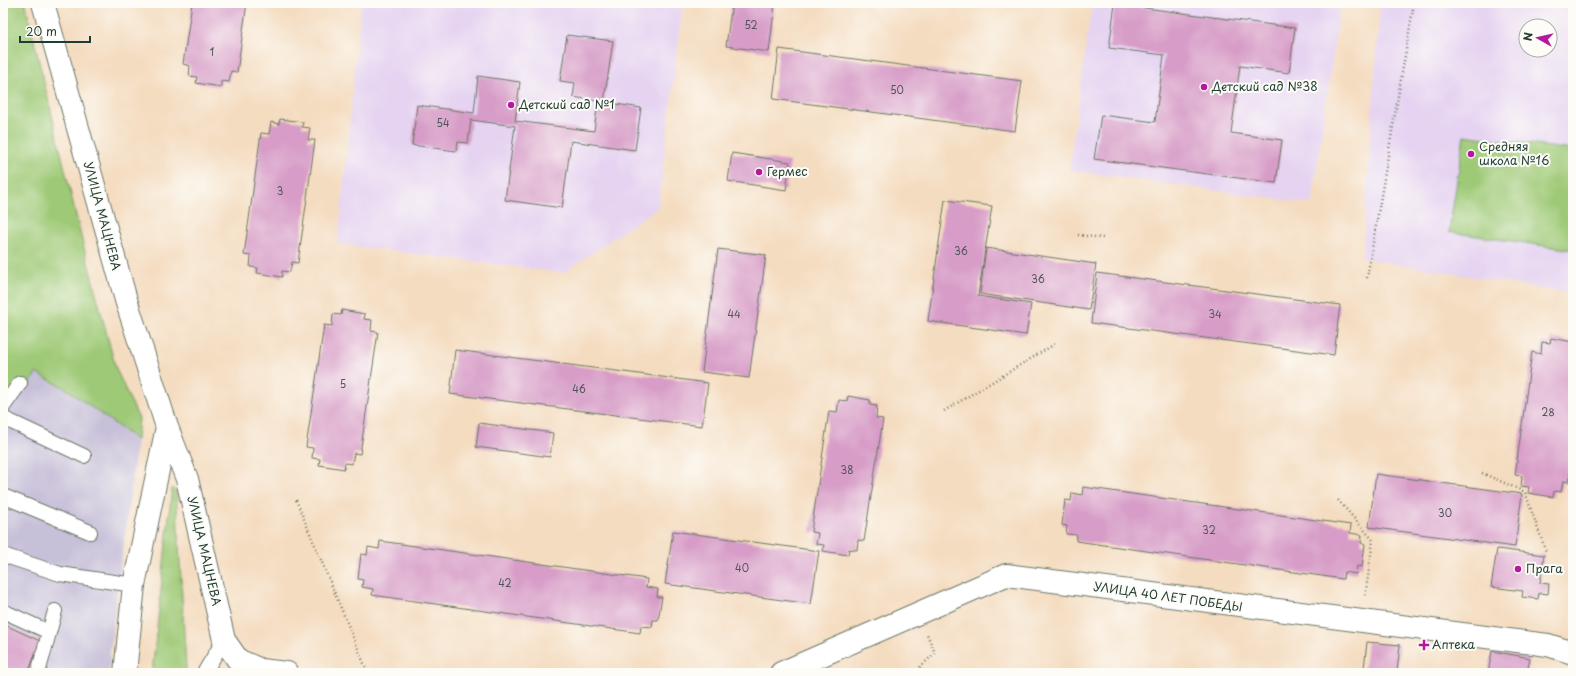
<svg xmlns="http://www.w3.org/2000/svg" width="1576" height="676" font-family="'Playpen Sans',sans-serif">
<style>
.built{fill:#e5d3f1;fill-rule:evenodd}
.industrial{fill:#c7c0d9}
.green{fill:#9ec976;stroke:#5e8355}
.building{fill:#d79cc7}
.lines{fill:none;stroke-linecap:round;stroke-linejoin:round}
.service-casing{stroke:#6a7565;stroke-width:16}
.tertiary-casing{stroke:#6a7565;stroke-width:24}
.path{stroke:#6a7565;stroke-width:2.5;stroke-dasharray:1 3;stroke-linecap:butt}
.service{stroke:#fff;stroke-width:14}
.tertiary{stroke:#fff;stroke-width:22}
.poi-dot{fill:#b5179e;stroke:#fdfcf7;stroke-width:1.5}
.labels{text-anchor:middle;stroke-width:4;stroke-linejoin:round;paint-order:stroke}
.number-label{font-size:10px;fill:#4d5559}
.poi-label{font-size:12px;fill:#1f3d34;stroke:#fdfcf7;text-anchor:start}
.street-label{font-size:12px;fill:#1f3d34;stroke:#fdfcf7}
</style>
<rect width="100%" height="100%" fill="#fdfcf7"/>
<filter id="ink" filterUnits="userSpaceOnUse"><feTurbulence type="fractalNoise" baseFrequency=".025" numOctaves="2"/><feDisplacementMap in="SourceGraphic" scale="8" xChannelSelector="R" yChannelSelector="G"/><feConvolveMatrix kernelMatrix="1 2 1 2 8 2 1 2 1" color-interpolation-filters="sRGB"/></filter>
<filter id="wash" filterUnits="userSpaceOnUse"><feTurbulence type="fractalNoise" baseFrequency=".012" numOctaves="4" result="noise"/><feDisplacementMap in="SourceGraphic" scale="16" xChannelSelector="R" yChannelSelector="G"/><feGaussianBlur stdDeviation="0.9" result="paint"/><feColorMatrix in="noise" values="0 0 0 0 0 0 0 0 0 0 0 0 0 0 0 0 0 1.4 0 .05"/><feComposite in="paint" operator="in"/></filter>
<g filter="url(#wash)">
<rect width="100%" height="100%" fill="#f4dcc0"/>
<path class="built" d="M361,3H683L658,207L563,273L338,244Z
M1092,3H1340L1312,204L1069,170Z
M1380,3H1573V294L1362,258ZM1526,26H1550V50H1526Z"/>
<path class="industrial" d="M35,373L65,388L137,440L110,648L109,673H3V401Z"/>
<path class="green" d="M3,3H25L82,240L116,369L139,419L137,440L65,388L36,373L28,388L17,381L3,398Z
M1464,135L1573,150V250L1449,232Z
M172,488L176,491L186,668L185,673H152Z"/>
<g id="blocks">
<path class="building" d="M192,3H247L237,72L231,71L229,82L221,81V87L196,83L197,77L189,76L190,66L183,64Z
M732,3H775L769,52L726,46Z
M1115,4L1295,28L1289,73L1240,66L1231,133L1282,140L1276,183L1094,159L1101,115L1155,122L1164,55L1109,48Z
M567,35L613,41L604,102L641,108L635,150L571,141L562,208L505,200L515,126L471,120L468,143L458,142L456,151L412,145L417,105L474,113L478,76L520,82L515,121L594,131L598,101L573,97L575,83L560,81Z
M779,49L1022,81L1015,131L773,99Z
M280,119L303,122L302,127L310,128L308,140H315L298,263L292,262L290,272L282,271V277L257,273L258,268L250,267L251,256L244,255L261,133L269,134L271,122L279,124Z
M732,153L790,162L786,190L728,181Z
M945,200L992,206L978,296L1031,304L1026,335L928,321Z
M986,248L1096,264L1089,310L980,294Z
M718,249L766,255L749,378L702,372Z
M1097,273L1340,305L1334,355L1091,323Z
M342,310L365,314L364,319L372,320L371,331L378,332L360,454L354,453L352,464L345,463L344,469L319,465L320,459L312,458L313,448L306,447L324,325L332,326L333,314L341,315Z
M1551,338L1573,342V453L1569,482L1563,481L1561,492L1554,491L1553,497L1528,493L1529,487L1521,486L1522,476L1515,475L1532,352L1541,354L1542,342L1550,343Z
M455,350L708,383L702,426L450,394Z
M848,396L870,400V405L877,406L876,418L883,419L864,541L858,540L857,550L849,549L848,555L823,551L824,545L816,544L818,533L811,532L829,411L837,412L839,400L847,401Z
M479,423L553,433L550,457L476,447Z
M1376,474L1522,494L1515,547L1369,527Z
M1083,487L1351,525L1350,533L1362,535L1361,543L1365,544L1362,567L1357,566L1356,574L1344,572L1343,579L1076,541L1077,535L1066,534L1067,526L1062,525L1065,500L1071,501L1072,493L1082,495Z
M673,531L819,551L811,604L665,584Z
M380,541L647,579L646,587L658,589L657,597H662L658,620H653L652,627L641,626L640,633L372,595L373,589L362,587L363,580L358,579L361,554L367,555L368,547L379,549Z
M1497,549L1544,555L1540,583L1549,584L1548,594L1539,593L1538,599L1522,597L1523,591L1491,587Z
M3,624L40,641L28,673H3Z
M1367,642L1400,645L1397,672L1364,668Z
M1492,651L1530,658L1527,673H1488Z"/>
</g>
</g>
<g filter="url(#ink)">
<use href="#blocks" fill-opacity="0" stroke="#6a7565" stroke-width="1"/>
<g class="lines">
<g class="service-casing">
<path id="service" d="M3,407L20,383
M3,418L84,456
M3,496L90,532
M3,555L60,574L134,585
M3,611L49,632
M38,673L55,611
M204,673L224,640"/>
</g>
<g class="tertiary-casing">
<path id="tertiary" d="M43,3L126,300L167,427L134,585L125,673
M167,427L187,479L224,640L238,660L261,670L287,673
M781,673L1006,575L1548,645L1573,653"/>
</g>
<path class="path" d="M1078,235L1103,238
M1367,278L1414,3
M944,411L1055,344
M1482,473L1525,492L1546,552
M296,500L368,673
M1338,500L1373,540L1365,598
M914,673L935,653L927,634"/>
<use href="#service" class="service"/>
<use href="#tertiary" class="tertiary"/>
</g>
</g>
<g class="poi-dot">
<circle cx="1204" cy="87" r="4"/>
<circle cx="511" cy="105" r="4"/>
<circle cx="1471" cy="154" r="4"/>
<circle cx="759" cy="172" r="4"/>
<circle cx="1518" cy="569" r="4"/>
<path d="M1422 639h4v4h4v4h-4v4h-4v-4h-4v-4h4z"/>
</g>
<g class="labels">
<g class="number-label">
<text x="751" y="29">52</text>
<text x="212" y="56">1</text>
<text x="897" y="94">50</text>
<text x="443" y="127">54</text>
<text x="280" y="195">3</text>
<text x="961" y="255">36</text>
<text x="1038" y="283">36</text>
<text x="734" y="318">44</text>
<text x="1215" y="318">34</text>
<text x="343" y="388">5</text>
<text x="579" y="393">46</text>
<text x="1548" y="416">28</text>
<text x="847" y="474">38</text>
<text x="1445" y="517">30</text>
<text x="1209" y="534">32</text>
<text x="742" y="572">40</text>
<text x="505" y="587">42</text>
</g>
<g class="poi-label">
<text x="1212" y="91">Детский сад №38</text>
<text x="519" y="109">Детский сад №1</text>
<text x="1479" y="151">Средняя<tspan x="1479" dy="14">школа №16</tspan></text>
<text x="767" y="176">Гермес</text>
<text x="1526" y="573">Прага</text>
<text x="1432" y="649">Аптека</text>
</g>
<g class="street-label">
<text transform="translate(102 216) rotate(75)" y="4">УЛИЦА МАЦНЕВА</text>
<text transform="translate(204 551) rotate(77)" y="4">УЛИЦА МАЦНЕВА</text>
<text transform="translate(1168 597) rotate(8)" y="4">УЛИЦА 40 ЛЕТ ПОБЕДЫ</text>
</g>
</g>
<rect width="1576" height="676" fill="none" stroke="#fdfcf7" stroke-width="16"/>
<g transform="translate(1538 38) rotate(278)"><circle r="19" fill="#fdfcf7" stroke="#a4b0a9"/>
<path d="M0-3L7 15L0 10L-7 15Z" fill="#b5179e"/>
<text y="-6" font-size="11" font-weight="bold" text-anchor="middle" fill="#1f3d34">N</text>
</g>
<path d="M20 36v6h70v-6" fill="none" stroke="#1f3d34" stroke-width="2"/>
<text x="26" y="36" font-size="12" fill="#1f3d34" stroke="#fdfcf7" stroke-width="3" paint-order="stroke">20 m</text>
</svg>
